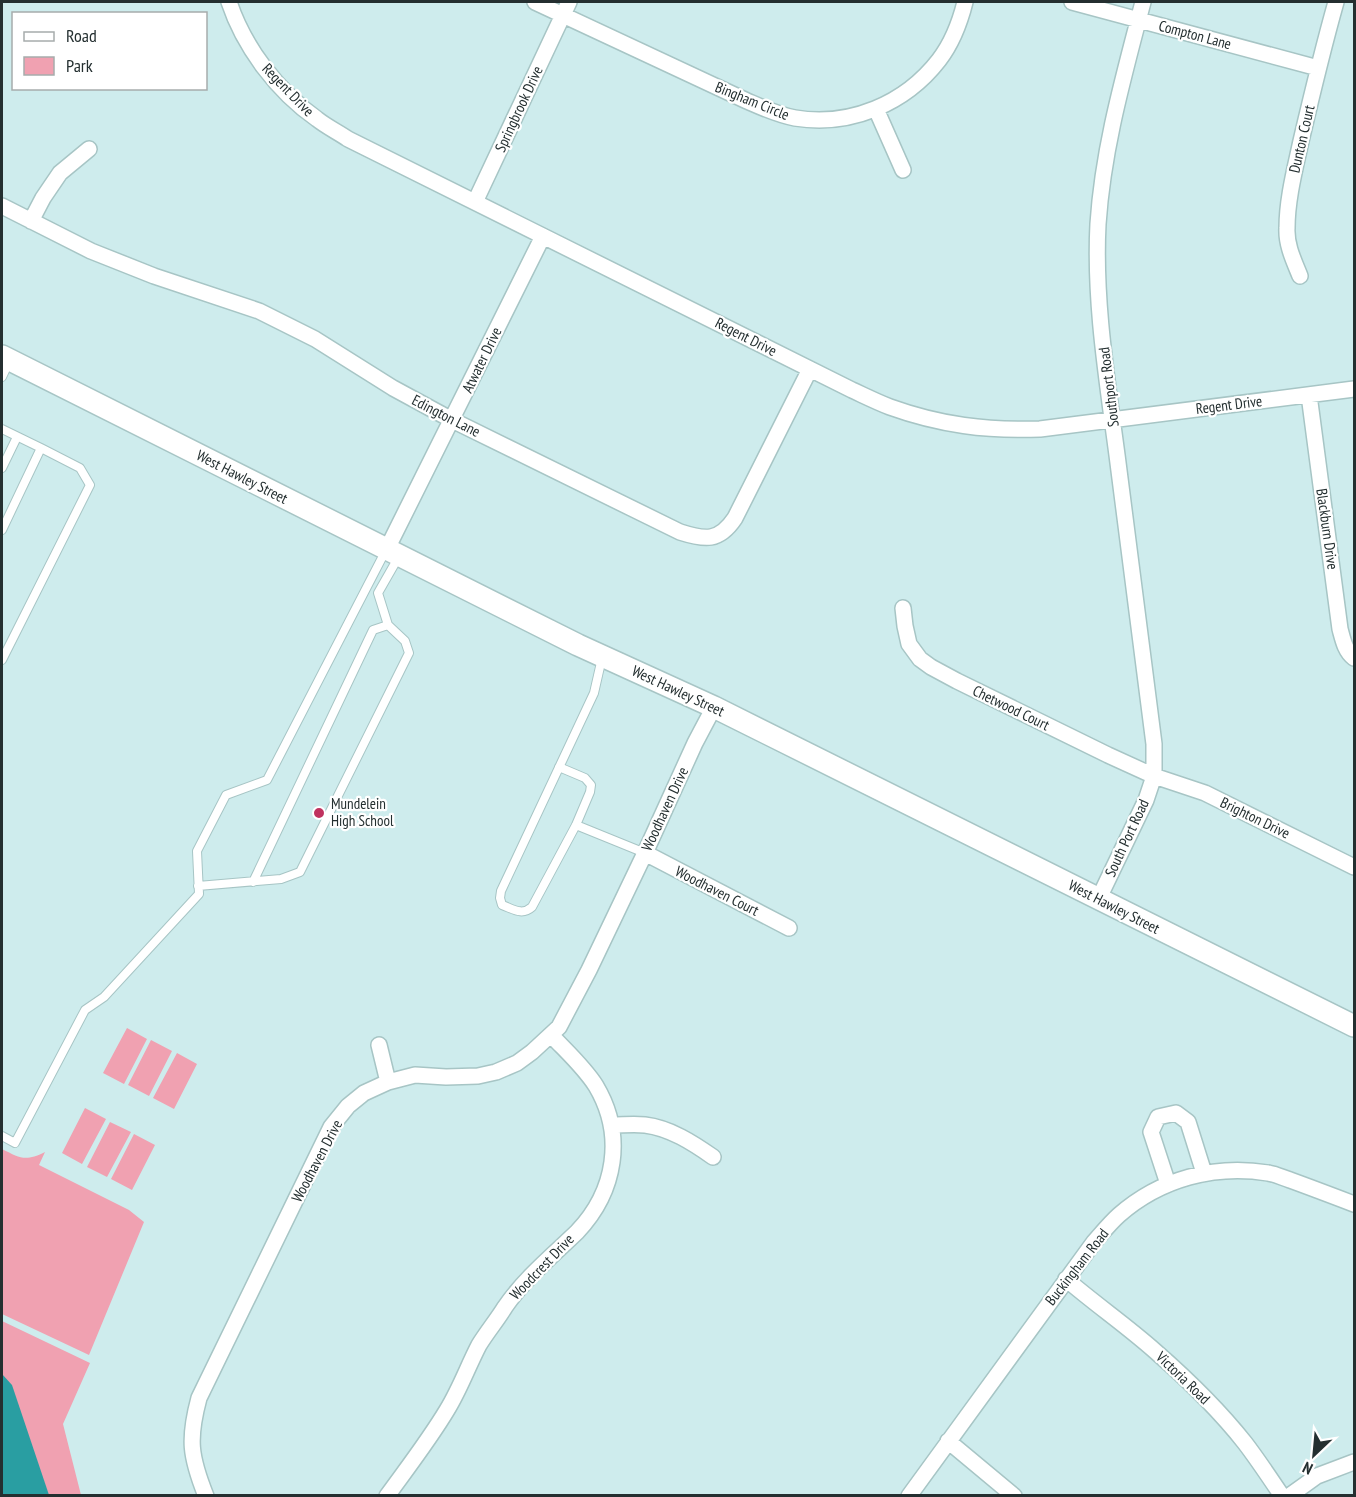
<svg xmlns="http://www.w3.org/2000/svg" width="1356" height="1497" font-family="'PT Sans Narrow',sans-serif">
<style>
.green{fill:#f0a1b1}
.water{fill:#299ea2}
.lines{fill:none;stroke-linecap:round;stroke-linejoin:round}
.lane-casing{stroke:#a7c5c5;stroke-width:10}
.street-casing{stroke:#a7c5c5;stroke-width:18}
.secondary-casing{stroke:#a7c5c5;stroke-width:24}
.lane{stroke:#fff;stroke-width:8}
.street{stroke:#fff;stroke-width:15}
.secondary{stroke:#fff;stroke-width:21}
.poi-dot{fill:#c0325f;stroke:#fff;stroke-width:2}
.labels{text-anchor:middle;stroke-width:4.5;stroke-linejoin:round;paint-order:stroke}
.street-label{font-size:15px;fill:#242f30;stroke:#fff}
.poi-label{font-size:15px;fill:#242f30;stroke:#fff;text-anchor:start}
</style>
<rect width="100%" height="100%" fill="#ceeced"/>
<path class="green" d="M127,1028L147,1039L124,1084L103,1073Z
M151,1040L172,1051L149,1096L128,1085Z
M177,1053L197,1064L174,1109L153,1098Z
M85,1108L106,1119L82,1164L62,1153Z
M110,1122L131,1132L107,1177L87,1167Z
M134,1134L155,1145L132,1190L111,1179Z
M2,1149C20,1158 25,1162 45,1152L39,1165L129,1210L144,1222L89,1355L2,1314Z
M2,1321L90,1363L63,1424L81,1495L2,1496Z"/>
<path class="water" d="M2,1374L12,1385L49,1495H2Z"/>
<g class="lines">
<g class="lane-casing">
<path id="lane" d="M2,377L9,362
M2,429L41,448L2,530
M2,468L17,437
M388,625L378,593L398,558
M2,660L90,485L80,468L41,448
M559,767L585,778L591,785L590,792L576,825L532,907C522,916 513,909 502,905L500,898L501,891L594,693L602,658
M576,825L645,853
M198,886L281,879L300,872L409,653L405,641L388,625L373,630L253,882
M2,1136L15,1143L85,1010L104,997L199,894L197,851L226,795L267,780L386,550"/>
</g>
<g class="street-casing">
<path id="street" d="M229,2C244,47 277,91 317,119C327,127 338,132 348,139L852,390C865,396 877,402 890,407C940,425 987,431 1040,429L1354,389
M535,2L747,101C763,108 778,115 795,118C850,127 905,104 939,60C952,43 960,22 965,2
M1072,2L1318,68
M876,109L903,170
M475,202L569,2
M2,206L91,251L154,276L259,311L315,339L393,388L452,420L680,532C705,540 719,542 735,518L810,369
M31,221L43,198L60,173L89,149
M1300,276C1294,261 1286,245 1287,228C1287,199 1295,169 1301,141C1312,94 1323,48 1336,2
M1309,395L1340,629C1343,640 1345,651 1354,658
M387,549L543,236
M903,608L905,626L909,644L920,659L931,667L957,681L1108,755L1154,776L1205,793L1354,867
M645,853L789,928
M1099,898L1146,800L1154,776V744C1142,647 1129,551 1117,455C1107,379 1094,301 1098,224C1103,148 1124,75 1143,2
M379,1045L388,1082
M612,1125C623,1125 635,1124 645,1125C670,1128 693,1143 713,1157
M1168,1184L1151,1132L1158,1117L1176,1113L1188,1122L1204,1173
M1066,1279C1095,1304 1127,1326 1155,1351C1187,1379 1219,1410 1245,1443C1258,1460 1270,1478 1282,1496
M948,1441L1014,1496
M206,1496C190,1456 188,1439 199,1398L331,1127L348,1106L364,1093L388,1082L415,1075L446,1077L478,1076L496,1072L517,1063L532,1052L559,1027L589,970L645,853L695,743L714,707
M387,1496C408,1467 429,1440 447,1410C460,1389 468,1366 479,1345C487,1332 497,1320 505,1307C525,1278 552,1256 577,1232C616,1191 625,1135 596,1086C584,1067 566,1051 551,1035
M909,1496L1094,1242C1102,1233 1110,1223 1119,1215C1160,1179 1215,1164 1268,1173C1276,1174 1283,1178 1290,1180C1312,1188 1333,1196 1354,1204
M1289,1496L1317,1476L1354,1462"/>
</g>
<g class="secondary-casing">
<path id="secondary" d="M2,356L578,645L714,707L1354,1026"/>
</g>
<use href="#lane" class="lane"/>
<use href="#street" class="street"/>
<use href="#secondary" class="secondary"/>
</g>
<circle class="poi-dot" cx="319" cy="813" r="6"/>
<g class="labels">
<g class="street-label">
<text transform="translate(1195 35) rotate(15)" y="5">Compton Lane</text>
<text transform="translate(288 90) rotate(46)" y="5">Regent Drive</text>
<text transform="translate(752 101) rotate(22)" y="5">Bingham Circle</text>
<text transform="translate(519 109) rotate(-65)" y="5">Springbrook Drive</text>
<text transform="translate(1302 139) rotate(-77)" y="5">Dunton Court</text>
<text transform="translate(746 337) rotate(27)" y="5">Regent Drive</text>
<text transform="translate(482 360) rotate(-64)" y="5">Atwater Drive</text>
<text transform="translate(1109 387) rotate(-97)" y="5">Southport Road</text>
<text transform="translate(1229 405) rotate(-7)" y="5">Regent Drive</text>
<text transform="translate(446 416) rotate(27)" y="5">Edington Lane</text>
<text transform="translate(242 477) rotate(27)" y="5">West Hawley Street</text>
<text transform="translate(1327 529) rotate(82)" y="5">Blackburn Drive</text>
<text transform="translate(678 691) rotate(25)" y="5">West Hawley Street</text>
<text transform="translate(1011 708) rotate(26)" y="5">Chetwood Court</text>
<text transform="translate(665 809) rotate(-65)" y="5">Woodhaven Drive</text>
<text transform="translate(1255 818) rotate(26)" y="5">Brighton Drive</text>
<text transform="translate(1127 838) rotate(-65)" y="5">South Port Road</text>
<text transform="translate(717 891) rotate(27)" y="5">Woodhaven Court</text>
<text transform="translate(1114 907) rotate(27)" y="5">West Hawley Street</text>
<text transform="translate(317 1161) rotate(-62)" y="5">Woodhaven Drive</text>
<text transform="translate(542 1267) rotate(-46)" y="5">Woodcrest Drive</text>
<text transform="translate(1077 1267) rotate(-52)" y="5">Buckingham Road</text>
<text transform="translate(1183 1378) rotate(44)" y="5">Victoria Road</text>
</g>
<g class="poi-label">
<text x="331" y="809">Mundelein<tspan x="331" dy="17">High School</tspan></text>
</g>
</g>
<rect width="1356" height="1497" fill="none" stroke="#242f30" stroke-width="6"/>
<rect x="12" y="12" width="195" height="78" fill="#ffffff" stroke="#a7acac" stroke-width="1.5"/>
<rect x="24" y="32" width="30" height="9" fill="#ffffff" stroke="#a7acac" stroke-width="1.5"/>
<text x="66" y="42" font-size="18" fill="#242f30">Road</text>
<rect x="24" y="57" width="30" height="18" fill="#f0a1b1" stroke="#a7acac" stroke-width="1.5"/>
<text x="66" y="72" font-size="18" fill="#242f30">Park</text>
<g transform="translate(1314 1455) rotate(206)" stroke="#ffffff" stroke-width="4.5" paint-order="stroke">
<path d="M0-4.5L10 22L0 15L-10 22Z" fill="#242f30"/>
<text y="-9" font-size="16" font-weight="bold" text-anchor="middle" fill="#242f30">N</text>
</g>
</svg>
